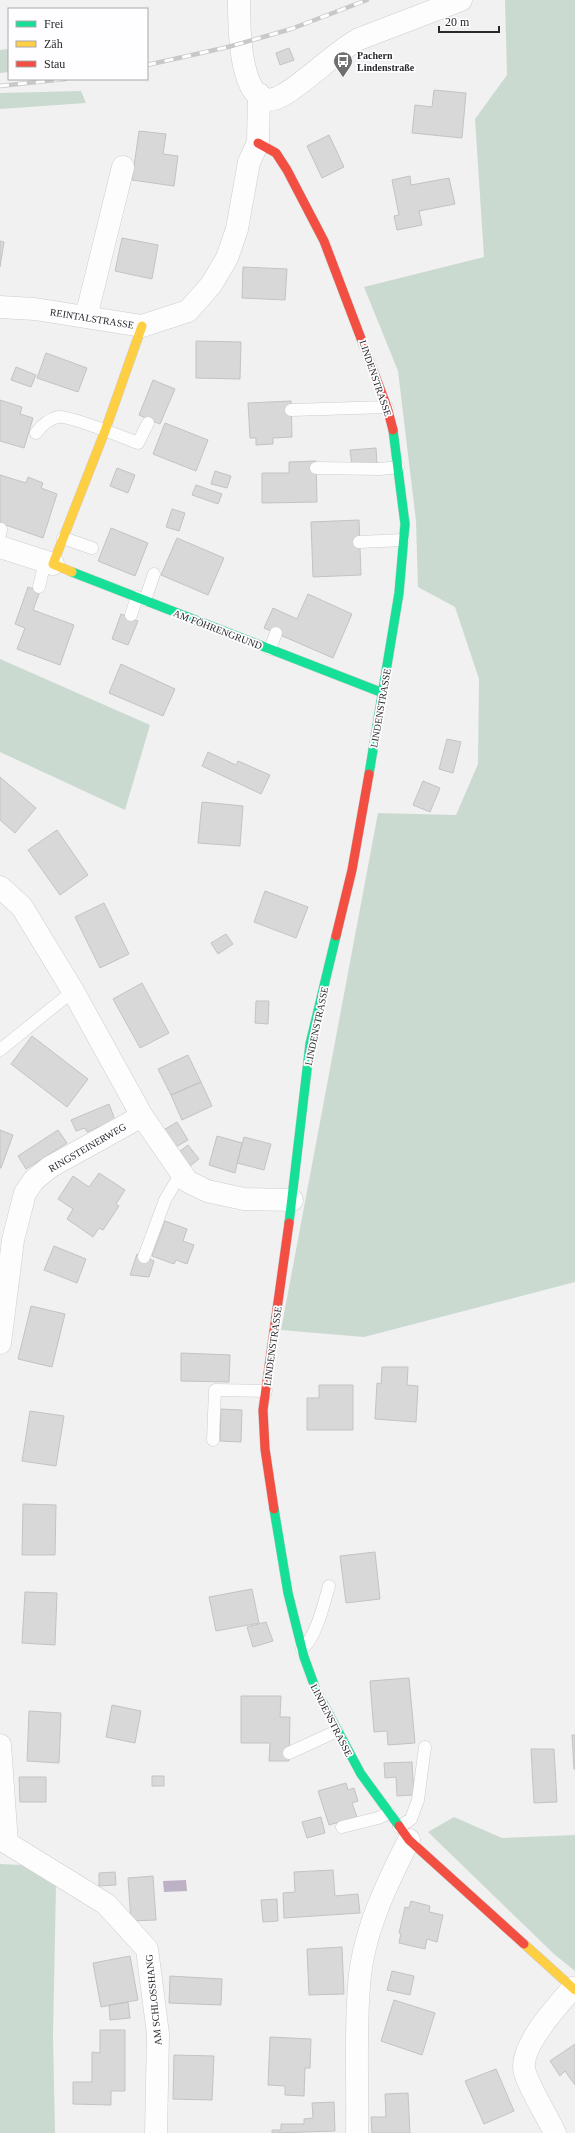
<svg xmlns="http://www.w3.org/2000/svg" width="575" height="2133" font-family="Georgia,serif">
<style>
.green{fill:#cadad0}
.water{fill:#bcb1c5}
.building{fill:#d8d8d9;stroke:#c4c3c4}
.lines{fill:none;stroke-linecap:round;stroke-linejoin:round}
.lane-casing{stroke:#cdcdce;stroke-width:13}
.street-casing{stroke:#cdcdce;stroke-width:23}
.fast-casing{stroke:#cdcdce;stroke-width:10}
.slow-casing{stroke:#cdcdce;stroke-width:10}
.jam-casing{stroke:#cdcdce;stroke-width:10}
.lane{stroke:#fdfdfd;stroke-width:12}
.street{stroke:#fdfdfd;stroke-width:22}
.fast{stroke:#16e098;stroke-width:9}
.slow{stroke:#ffcf43;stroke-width:9}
.jam{stroke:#f24e42;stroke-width:9}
.rail-casing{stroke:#c8c8c8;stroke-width:4.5}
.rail{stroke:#fefdff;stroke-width:3;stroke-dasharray:9;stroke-linecap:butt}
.labels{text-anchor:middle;stroke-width:3.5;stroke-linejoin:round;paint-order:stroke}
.poi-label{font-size:10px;font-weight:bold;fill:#2a292a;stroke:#fefdff;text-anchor:start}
.street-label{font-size:10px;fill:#2a292a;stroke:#fefdff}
</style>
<rect width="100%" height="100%" fill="#f1f1f2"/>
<path class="green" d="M505,0H575V1282L364,1337L281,1330L378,813L456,815L478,764L479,679L455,607L418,587L416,521L398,371L364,287L484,257L475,119L507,75Z
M9,49V72L0,73V50Z
M81,91L86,103L0,109V93Z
M0,659L150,725L125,810L0,752Z
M454,1817L502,1838L575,1835V1971L554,1954L428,1832Z
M0,1864L22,1865L56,1885L53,2035L55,2133H0Z"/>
<path class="water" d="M186,1880L187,1891L164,1892L163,1881Z"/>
<path class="building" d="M289,48L294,60L280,65L276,53Z
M434,90L466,93L462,138L412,133L415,105L432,107Z
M139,131L166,134L163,154L178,156L174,186L132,180Z
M329,135L344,167L322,178L307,146Z
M410,176L411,185L449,178L455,204L419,211L422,225L397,230L394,216L399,215L392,180Z
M122,238L158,245L152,279L115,271Z
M0,241L4,242L0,267Z
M243,267L287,269L285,300L242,298Z
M196,341L241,342L240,379L196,378Z
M46,353L87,368L78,392L37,378Z
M16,367L36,375L31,387L11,380Z
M153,380L175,389L160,424L139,415Z
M0,400L22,407L20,414L33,418L24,448L0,441Z
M291,401L292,437L273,438V444L256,445V438H250L248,403Z
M165,423L208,440L196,471L153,454Z
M376,448L377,464L352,466L350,450Z
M316,461L317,502L262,503V473H289V462Z
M117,468L135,475L128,493L110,486Z
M215,471L231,476L227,488L211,484Z
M0,475L26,483L28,477L43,483L41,488L57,494L43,538L0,523Z
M196,485L222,494L218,504L192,495Z
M172,509L185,513L179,531L166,527Z
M359,520L361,575L313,577L311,522Z
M111,528L148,543L135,576L98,561Z
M177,538L224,558L208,595L161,575Z
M28,587L40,591L33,610L74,625L60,665L17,649L25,628L15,624Z
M308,594L352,614L333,658L264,628L273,608L297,619Z
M121,614L138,621L128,645L112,639Z
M121,664L175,689L163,716L109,693Z
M447,739L461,742L453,773L439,769Z
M208,752L236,765L238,761L270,775L261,794L202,766Z
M0,777L36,808L15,833L0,820Z
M423,781L440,788L430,812L413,805Z
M202,802L243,806L240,846L198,843Z
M57,830L88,875L60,895L28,850Z
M265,891L308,907L296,938L254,922Z
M104,903L129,954L100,968L75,917Z
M226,934L233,944L218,954L211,943Z
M142,983L169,1033L140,1048L113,999Z
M256,1001H269L268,1024L255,1023Z
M32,1036L88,1079L67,1107L11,1064Z
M188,1055L201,1082L171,1095L158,1069Z
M201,1082L212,1106L182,1120L171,1095Z
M109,1104L115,1120L87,1132L85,1128L76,1131L71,1120Z
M177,1122L188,1140L172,1149L162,1131Z
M0,1130L13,1135L1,1168H0Z
M58,1130L67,1143L26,1169L18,1156Z
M217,1136L242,1143L235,1173L209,1165Z
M244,1137L271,1144L264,1170L237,1163Z
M188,1145L199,1159L186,1169L175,1155Z
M99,1173L125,1190L116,1204L119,1206L103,1230L99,1228L93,1237L67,1219L73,1209L58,1199L73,1176L89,1187Z
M165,1221L187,1229L183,1241L194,1245L187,1264L176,1260L174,1264L152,1256Z
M54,1246L86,1259L77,1283L44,1270Z
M137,1254L154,1261L149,1277L130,1275Z
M31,1306L65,1314L52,1367L18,1359Z
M181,1353L230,1355L229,1382L181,1381Z
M382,1367H408L407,1385L418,1386L416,1422L375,1419L377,1383L381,1384Z
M319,1385H353V1430H307V1398H319Z
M221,1409L242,1410L241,1442L220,1441Z
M30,1411L64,1416L56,1466L22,1461Z
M23,1504L56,1505L55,1555H22Z
M375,1552L380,1599L346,1603L340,1556Z
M252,1589L259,1623L216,1631L209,1597Z
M25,1592L57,1593L55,1645L22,1643Z
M266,1622L273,1641L253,1647L247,1627Z
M409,1678L415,1743L388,1745L387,1731L374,1732L370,1681Z
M241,1696H281L280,1717H290L289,1761H269L270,1743H241Z
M112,1705L141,1711L135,1743L106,1737Z
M29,1711L61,1713L59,1763L27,1761Z
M572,1735H575V1769H574Z
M531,1749H554L557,1802L534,1803Z
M412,1762L414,1795L397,1796L396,1777L385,1778L384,1763Z
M152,1776H164V1786H152Z
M19,1777H46V1802H20Z
M346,1783L348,1790L354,1788L358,1801L352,1803L357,1817L329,1825L318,1791Z
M321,1817L325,1833L307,1838L302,1822Z
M333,1870L335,1896L358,1894L360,1913L284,1918L283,1893L295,1892L294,1872Z
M115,1872L116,1885L99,1886V1873Z
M153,1876L156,1920L131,1921L128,1878Z
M277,1899L278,1921L263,1922L261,1900Z
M411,1901L430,1906L429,1912L443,1915L437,1942L427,1939L425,1949L399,1943L401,1933H399L405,1907L409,1908Z
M342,1947L344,1994L309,1995L307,1949Z
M130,1956L138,2000L101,2007L93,1963Z
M392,1971L414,1976L410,1995L387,1990Z
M170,1976L222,1979L221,2005L169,2003Z
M394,2000L435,2013L422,2055L381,2041Z
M128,2002L130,2018L110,2020L109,2005Z
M100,2030H125V2091H111V2105L73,2104V2082H92V2052L100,2053Z
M270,2037L311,2039L310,2068H305L304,2096L285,2095V2086L268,2085Z
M575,2044V2085L565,2071L560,2076L550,2061Z
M174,2055L214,2056L212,2100L173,2099Z
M496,2069L514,2111L484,2124L465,2081Z
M408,2093L410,2133H372L371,2117H386L385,2094Z
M334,2102L335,2131L272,2133V2130H281V2124H304V2119L313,2118L312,2103Z"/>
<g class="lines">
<g class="lane-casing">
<path id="lane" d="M291,410L387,407
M36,433C41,426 49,419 58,417C69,415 125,438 138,443L148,423
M316,468L380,469L398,467
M0,534L1,529
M63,538L92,548
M359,542L403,540
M39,587L45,562
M145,600L154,574
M131,615L137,597
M270,649L276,633
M0,1050L73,991
M144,1257L165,1200L181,1173
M213,1440L215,1390L266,1391
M302,1649C316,1638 324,1603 329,1586
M289,1753L337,1731
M342,1827L378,1818L389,1813
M399,1827L411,1819L418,1800L425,1747"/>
</g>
<g class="street-casing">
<path id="street" d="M239,0C239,21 238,122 283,95C310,79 331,55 359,39L461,0
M0,307L35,309L142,326L188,311L211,285L227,258L237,229L249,162L258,143L259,94
M86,317L123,167
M0,547L53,564
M0,887L22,907L73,991L142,1116L187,1181L207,1191L244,1199L292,1200
M0,1343L13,1240L25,1193L34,1180L50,1167L142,1116
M0,1745L7,1843
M7,1843L106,1904L147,1949L158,2034L156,2133
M357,2133C358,2084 355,2035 359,1986C362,1935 386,1885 409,1840
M555,2133C546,2114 532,2093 525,2073C517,2049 557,2006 573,1988"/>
</g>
<g class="fast-casing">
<path id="fast" d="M72,572L383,693
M369,774L399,593L405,524L393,430
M289,1223L310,1044L336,936
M274,1509L288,1593L304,1657L316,1690L361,1774L399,1826"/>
</g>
<g class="slow-casing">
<path id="slow" d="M72,572L53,564L105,431L142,326
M524,1944L575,1990"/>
</g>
<g class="jam-casing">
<path id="jam" d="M258,143L276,153L287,170L324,241L387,407L393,430
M336,936L352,870L369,774
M274,1509L265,1449L263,1410L289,1223
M399,1826L409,1840L524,1944"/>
</g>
<use href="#lane" class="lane"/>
<use href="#street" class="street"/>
<use href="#fast" class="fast"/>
<use href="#slow" class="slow"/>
<use href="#jam" class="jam"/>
<g class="rail-casing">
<path id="rail" d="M147,65L228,47L291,29L367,0
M0,86L65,79"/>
</g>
<use href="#rail" class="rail"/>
</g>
<defs>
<g id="bus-pin" transform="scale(1)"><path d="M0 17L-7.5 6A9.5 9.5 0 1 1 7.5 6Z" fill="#706f70" stroke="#fefdff"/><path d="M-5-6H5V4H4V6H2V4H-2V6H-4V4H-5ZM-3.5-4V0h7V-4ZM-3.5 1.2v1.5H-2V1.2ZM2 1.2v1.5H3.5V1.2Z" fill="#fff"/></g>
</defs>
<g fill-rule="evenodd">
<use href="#bus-pin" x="343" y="61"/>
</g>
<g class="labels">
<g class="poi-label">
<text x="357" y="59">Pachern<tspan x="357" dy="12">Lindenstraße</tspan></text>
</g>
<g class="street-label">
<text transform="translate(92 318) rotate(9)" y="4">REINTALSTRASSE</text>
<text transform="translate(376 378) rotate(71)" y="4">LINDENSTRASSE</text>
<text transform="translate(218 629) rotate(21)" y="4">AM FÖHRENGRUND</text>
<text transform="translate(380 708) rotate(-80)" y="4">LINDENSTRASSE</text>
<text transform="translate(316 1026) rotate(-78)" y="4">LINDENSTRASSE</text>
<text transform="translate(87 1147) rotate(-30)" y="4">RINGSTEINERWEG</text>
<text transform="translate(272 1346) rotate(-82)" y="4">LINDENSTRASSE</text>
<text transform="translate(332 1720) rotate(63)" y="4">LINDENSTRASSE</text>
<text transform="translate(153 2000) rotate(-96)" y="4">AM SCHLOSSHANG</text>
</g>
</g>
<rect x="8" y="8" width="140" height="72" fill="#fefdff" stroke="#a9a8aa"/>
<rect x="16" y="21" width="20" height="6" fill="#16e098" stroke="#a9a8aa"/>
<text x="44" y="28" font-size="12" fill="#2a292a">Frei</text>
<rect x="16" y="41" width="20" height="6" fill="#ffcf43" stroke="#a9a8aa"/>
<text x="44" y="48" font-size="12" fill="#2a292a">Zäh</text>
<rect x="16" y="61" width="20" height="6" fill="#f24e42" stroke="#a9a8aa"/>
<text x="44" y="68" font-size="12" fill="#2a292a">Stau</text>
<path d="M439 26v6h60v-6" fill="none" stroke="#2a292a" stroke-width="2"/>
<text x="445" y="26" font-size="12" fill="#2a292a" stroke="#fefdff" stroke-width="3" paint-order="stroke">20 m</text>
</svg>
